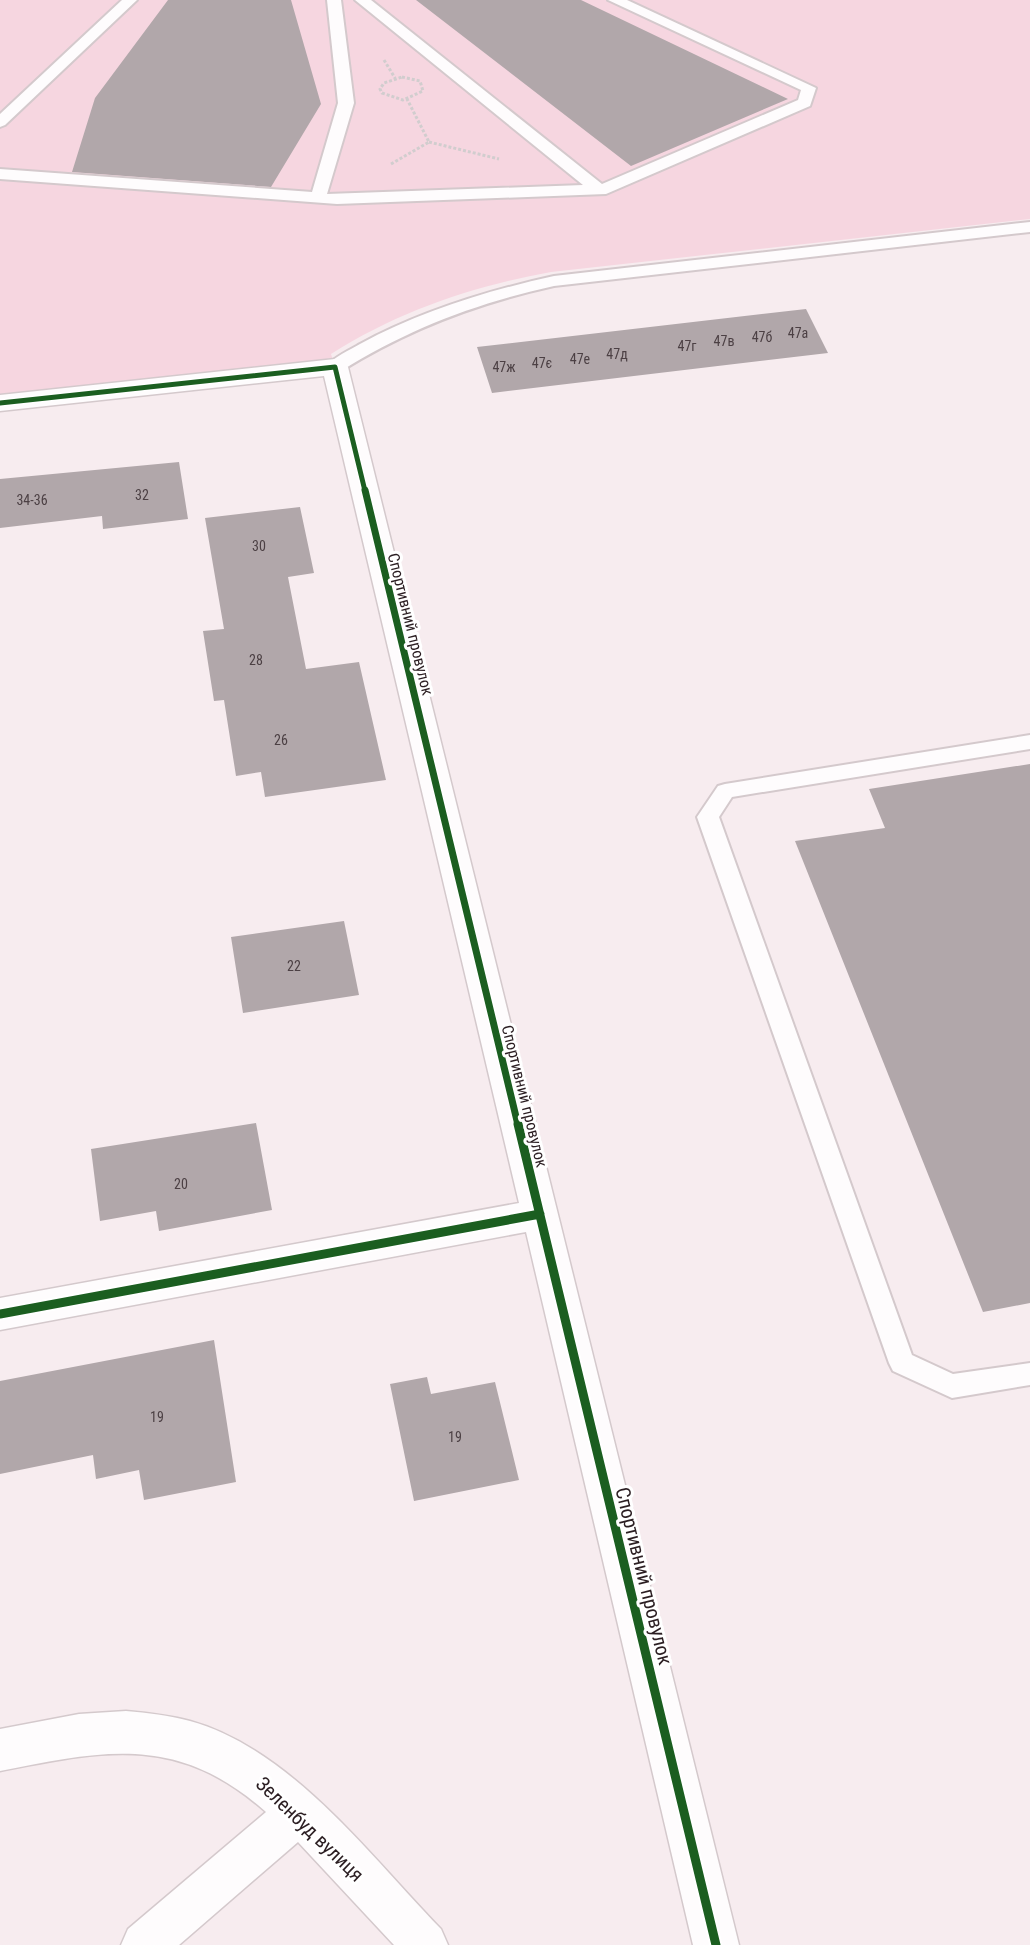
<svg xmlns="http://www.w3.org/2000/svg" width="1030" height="1945" font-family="'Roboto Condensed',sans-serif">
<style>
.green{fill:#f6d6e0}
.building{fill:#b1a7aa}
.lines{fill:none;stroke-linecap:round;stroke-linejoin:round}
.service-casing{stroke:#d4c9cc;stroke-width:4}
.minor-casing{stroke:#d4c9cc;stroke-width:3}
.path{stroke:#d1cdce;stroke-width:3;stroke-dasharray:3 2;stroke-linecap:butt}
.service{fill:#fefcfd;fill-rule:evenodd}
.minor{fill:#fefcfd;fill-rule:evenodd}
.cycleway-far2-casing{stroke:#fff;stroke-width:8}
.cycleway-far1-casing{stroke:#fff;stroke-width:10}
.cycleway-casing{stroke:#fff;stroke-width:13}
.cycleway-far2{stroke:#1b5e20;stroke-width:5}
.cycleway-far1{stroke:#1b5e20;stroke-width:7}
.cycleway{stroke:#1b5e20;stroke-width:9}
.labels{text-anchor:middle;stroke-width:6;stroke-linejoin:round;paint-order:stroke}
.number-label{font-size:14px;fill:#4c4044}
.street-label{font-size:16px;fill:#2b1e22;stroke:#fff}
.near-street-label{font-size:20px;fill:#2b1e22;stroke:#fff}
</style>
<rect width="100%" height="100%" fill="#f7ecef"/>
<path class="green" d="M0,0H1030V219L551,272C473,286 399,311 331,354L335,367L0,404Z"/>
<path class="building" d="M168,0H291L321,104L271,187L72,172L95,98Z
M416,0H581L788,99L631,166Z
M806,309L828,353L492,393L477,347Z
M179,462L188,519L103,529L102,516L0,528V479Z
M300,507L314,573L288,577L306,669L359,662L386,780L265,797L261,772L236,776L224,700L214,701L203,631L224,629L205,518Z
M1030,764V1303L983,1312L795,841L885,828L869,789Z
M344,921L359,995L243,1013L231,937Z
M256,1123L272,1210L159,1231L156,1211L100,1221L91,1149Z
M214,1340L236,1482L144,1500L139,1470L96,1479L93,1455L0,1474V1381Z
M427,1377L431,1394L495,1382L519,1480L414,1501L390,1384Z"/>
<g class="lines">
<g class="service-casing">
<path id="service" d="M122,0H137L5,125L0,127V114Z
M327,0H341L354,103L327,194L583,185L355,0H371L602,184L798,100L801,90L608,0H627L816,88L810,106L606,194L337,204L0,179V169L312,192L338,103Z
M1030,222V232L554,286C477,303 408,329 341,371L335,372L326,367C333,357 350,350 360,344C421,311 486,291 554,276Z
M1030,735V749L732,797L719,817L912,1355L953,1374L1030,1363V1385L952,1398L893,1371L889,1363L697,817L718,786L725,784Z"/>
</g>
<g class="minor-casing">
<path id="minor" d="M335,359L344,362L348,367L739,1945H693L526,1232L0,1330V1298L519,1203L324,376L0,411V395Z
M126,1711C148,1713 168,1715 190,1721C291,1749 370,1856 441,1929L448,1945H394L298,1842L179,1945H121L128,1929L266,1812C178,1734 106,1750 0,1771V1729L79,1714Z"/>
</g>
<path class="path" d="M384,60L395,78
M402,77L420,81L423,91L403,100L382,93L380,89L384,83Z
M429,142L499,159
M391,164L429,142L407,99"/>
<use href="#service" class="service"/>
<use href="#minor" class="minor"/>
<g class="cycleway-far2-casing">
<path id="cycleway-far2" d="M0,403L335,367L365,491"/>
</g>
<g class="cycleway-far1-casing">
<path id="cycleway-far1" d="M365,490L518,1125"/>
</g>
<g class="cycleway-casing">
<path id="cycleway" d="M518,1124L716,1945
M0,1314L540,1214"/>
</g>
<use href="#cycleway-far2" class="cycleway-far2"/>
<use href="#cycleway-far1" class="cycleway-far1"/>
<use href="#cycleway" class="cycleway"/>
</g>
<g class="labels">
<g class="number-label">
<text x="798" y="338">47а</text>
<text x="762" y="342">47б</text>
<text x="724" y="346">47в</text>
<text x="687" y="351">47г</text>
<text x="617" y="359">47д</text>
<text x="580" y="364">47е</text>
<text x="542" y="368">47є</text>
<text x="504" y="372">47ж</text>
<text x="142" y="500">32</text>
<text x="32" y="505">34-36</text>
<text x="259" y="551">30</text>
<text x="256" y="665">28</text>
<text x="281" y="745">26</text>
<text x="294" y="971">22</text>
<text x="181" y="1189">20</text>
<text x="157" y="1422">19</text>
<text x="455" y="1442">19</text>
</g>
<g class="street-label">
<text transform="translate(411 624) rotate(76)" y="6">Спортивний провулок</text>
<text transform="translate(525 1096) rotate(76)" y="6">Спортивний провулок</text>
</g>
<g class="near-street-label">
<text transform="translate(644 1576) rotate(76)" y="7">Спортивний провулок</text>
<text transform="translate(310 1829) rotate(44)" y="7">Зеленбуд вулиця</text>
</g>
</g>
</svg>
